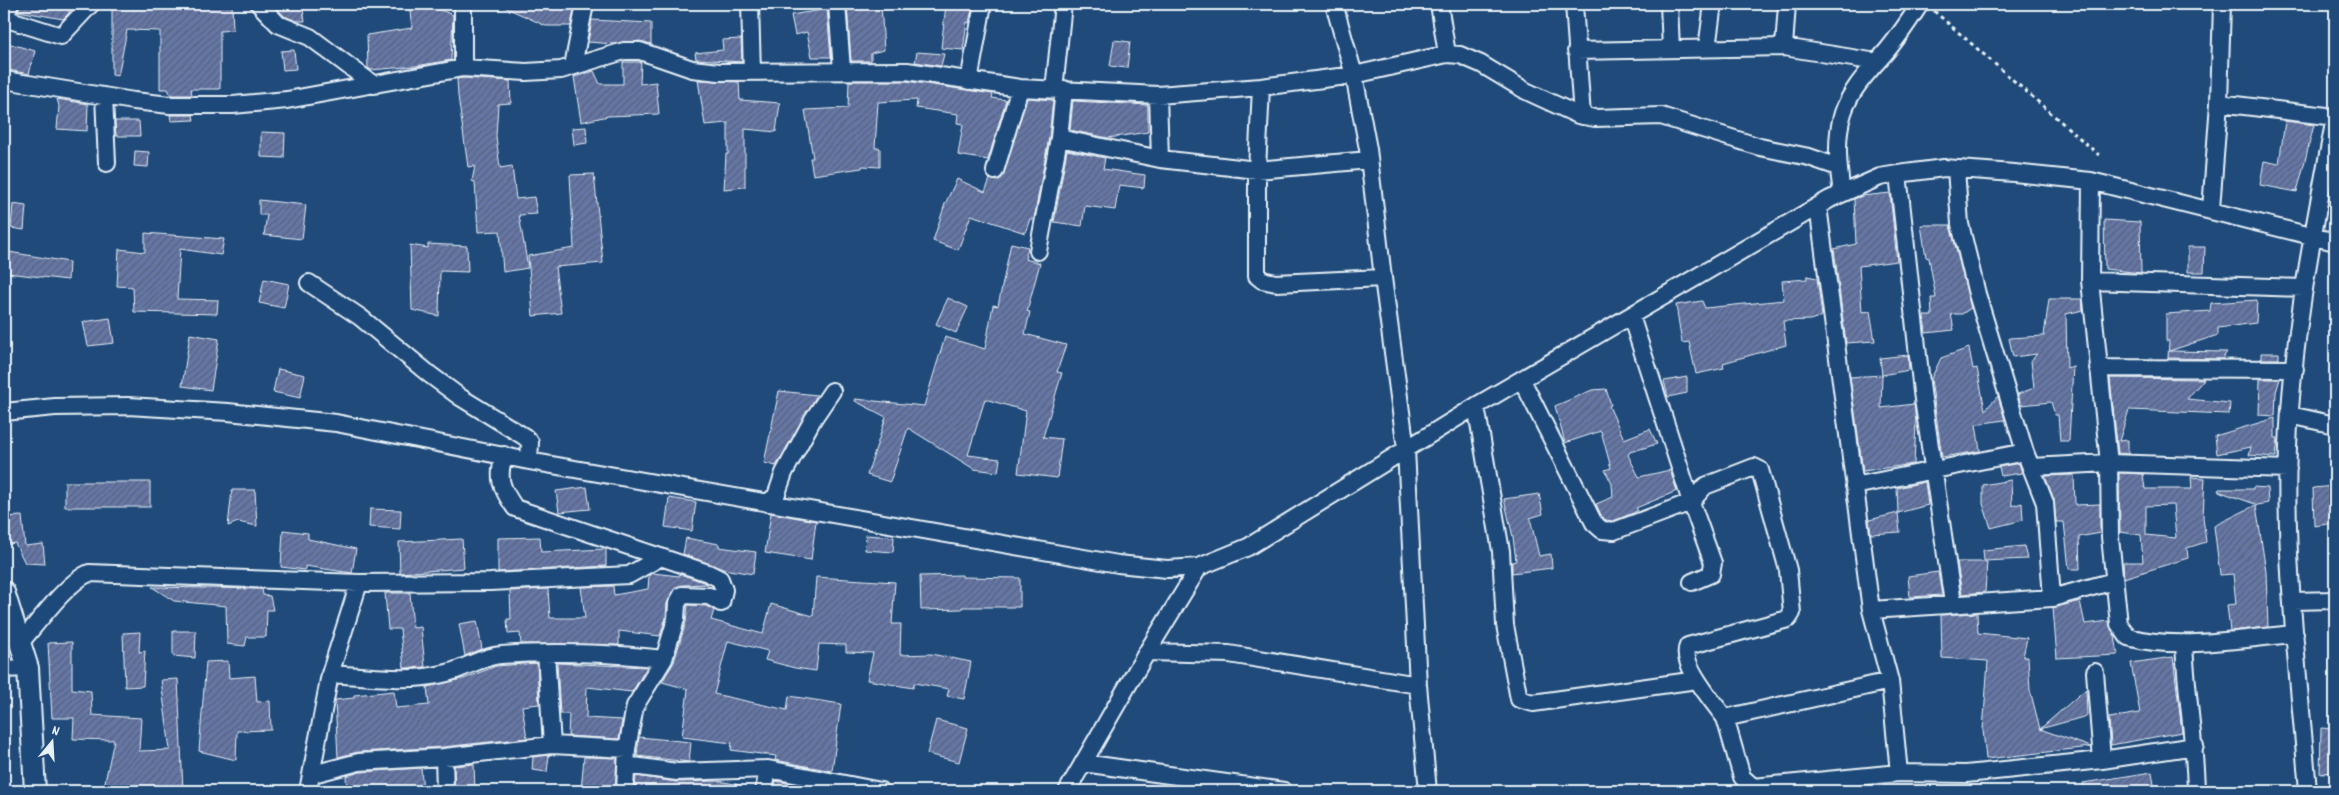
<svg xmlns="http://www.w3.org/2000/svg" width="2339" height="795" font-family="Dekko,sans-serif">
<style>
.building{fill:url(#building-hatch);stroke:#e8f1f8;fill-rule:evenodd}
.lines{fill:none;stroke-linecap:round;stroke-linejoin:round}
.minor-casing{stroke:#e8f1f8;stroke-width:20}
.tertiary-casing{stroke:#e8f1f8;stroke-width:24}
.path{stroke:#e8f1f8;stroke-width:3;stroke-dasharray:4 4;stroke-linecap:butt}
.minor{stroke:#1f4a7a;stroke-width:16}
.tertiary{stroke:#1f4a7a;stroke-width:20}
</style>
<defs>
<pattern id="building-hatch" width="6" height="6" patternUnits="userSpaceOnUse" patternTransform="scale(1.25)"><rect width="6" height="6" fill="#6576a5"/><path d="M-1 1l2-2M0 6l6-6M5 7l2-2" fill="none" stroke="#57617c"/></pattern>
</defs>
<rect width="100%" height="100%" fill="#1f4a7a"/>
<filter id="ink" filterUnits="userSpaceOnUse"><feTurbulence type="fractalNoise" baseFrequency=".02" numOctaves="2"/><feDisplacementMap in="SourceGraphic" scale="10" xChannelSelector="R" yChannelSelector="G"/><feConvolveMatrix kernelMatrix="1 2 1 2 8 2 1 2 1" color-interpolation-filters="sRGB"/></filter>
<g filter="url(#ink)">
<path class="building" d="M20,4H70L69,13L63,19L18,11Z
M112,4H232L233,30L220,31V89H191L192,95H171L168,89H160V31L127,30L118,76L112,75Z
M273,4H302L305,21H297L284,16Z
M409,4H426L453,15L451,60L416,66L371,70L368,68L367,35L412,28Z
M498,4H575L571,26H546Z
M847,4H881L884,50L871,53V61H851Z
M946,5L972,9L969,23L967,22L963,50L941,48Z
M827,9L831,57H812L807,32L795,35L791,15Z
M592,20L651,23V44L640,41L614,44L588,42Z
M741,39L742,62L696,59L695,53L723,50L722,40Z
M1114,40L1130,42L1127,68L1110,66Z
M4,42L35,51L29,74L4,69Z
M294,50L296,69L283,70L281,51Z
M917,52L944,54L941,66L915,62Z
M623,62H641L640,84L656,82L659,114L608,116L581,122L574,77L594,71L600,84H623Z
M464,78L510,81L511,103L498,104L496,136L500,168L512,166L516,199L534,197L537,214L519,215L528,268L503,272L500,231L478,232L475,182L472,181L475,166L468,167L458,96L457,79Z
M698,80L739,82L740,100L780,103L776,132L745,129V187L724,189L726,154H728V123L705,125Z
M849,81H906L993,94L992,98L1006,100L988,160L958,155L963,124L957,123L958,114L916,108L917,100L878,102L875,148H880V167L862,166V168L813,175L810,158H813L805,110L848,108Z
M1027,98L1053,100L1049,137L1034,219H1030L1025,233L971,215L958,250L933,241L945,204L957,179L985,192L990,179L997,181L1002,178Z
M57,99L88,104L87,131L57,129L59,106Z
M1073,101L1148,105V132L1108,138L1070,130Z
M170,115H193L194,120L171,121Z
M115,121H139L140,136H116Z
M2285,121L2314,125L2297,192L2260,185L2264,161L2279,164Z
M586,127L587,143L574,145L572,128Z
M261,132L285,133L284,158L261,157Z
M1067,150L1105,158L1103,169L1145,175L1144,188L1119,185L1115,210L1085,206L1082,226L1054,222Z
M135,151L149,152L148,167L134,166Z
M594,174L603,263L555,267L561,313L533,316L528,256L574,248L570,175Z
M1890,193L1897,261L1859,266L1862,312L1870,311L1875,341L1846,343L1834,249L1856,244L1854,199L1862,196Z
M259,200L306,205L302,239L264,235L267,215H259Z
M13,204L26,206L24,230L11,228Z
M2104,220L2140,222L2141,273L2105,269Z
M1921,225H1950L1971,308L1962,314H1951L1954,330L1926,333L1924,316H1932L1931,298H1936L1929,258L1926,257Z
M145,233L224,239L221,255L180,249L177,299L218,300L217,314L134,312L133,287L117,286L119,249L145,252Z
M1011,243L1028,247L1025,259L1040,263L1027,311L1030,312L1025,334L1066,345L1057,372L1062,373L1043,437L1062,439L1057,478L1018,473L1026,411L985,399L968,455L1000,459L998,472L974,469L908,428L890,482L867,475L886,417L855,401V399L924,406L945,337L985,349L993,305L998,306Z
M428,244L467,246L468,272L440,271L439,316L412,310L410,245L428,248Z
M2188,247H2205L2204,272H2188Z
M9,252L69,262L68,280L7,273Z
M1807,276L1817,278L1822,316L1810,320L1783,321L1786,345L1723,363L1724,368L1696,374L1689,342L1682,343L1676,305L1702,301L1705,308L1784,300L1782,281L1807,279Z
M264,279L289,284L284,308L259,303Z
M948,298L968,307L956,333L936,324Z
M2049,299H2082L2083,310L2066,314L2067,368L2073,366L2069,441H2060L2058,415H2055L2051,402L2021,405L2018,394L2034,388L2031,361L2037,354L2013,357L2009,338L2044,336Z
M2257,300L2256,323L2218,328V335L2169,351L2227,352L2222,359L2168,358L2169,341H2166V314L2210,311L2211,303Z
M110,318L114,343L88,346L83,322Z
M190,334L219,339L211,390L182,386Z
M1969,348L1973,369L1977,368L1985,410L1998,396L2005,420L1976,424L1980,451L1942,457L1931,379L1941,358Z
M2261,353H2279V359H2261Z
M1908,355L1909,370L1882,375L1880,358Z
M278,369L305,375L300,398L273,392Z
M1882,375L1881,408L1914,404L1916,423L1914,464L1863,471L1850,377Z
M1687,377V393L1668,397L1664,381Z
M2110,378L2204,379L2187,399L2230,403L2229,414L2129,410L2119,441L2128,440V454L2118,453Z
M2260,379H2280L2276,392L2275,416L2259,415Z
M1606,389L1611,405L1609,406L1624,439L1650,429L1657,444L1630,452L1628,455L1639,477L1670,470L1677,491L1636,508L1638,510L1633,513L1613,521L1606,520L1602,517L1596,504L1613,497L1612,484L1605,470L1611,468L1601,431L1565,443L1555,406L1592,390Z
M779,391L817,395L776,466L764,463Z
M2275,418V438H2278L2276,457L2249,455L2251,447L2217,454L2215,436Z
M2019,463L2022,473L2001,476L1999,467Z
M2119,473L2143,474L2145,489H2192L2191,477L2205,478L2203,517L2206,542L2187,548L2188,558L2124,578L2123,562H2143L2141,535L2120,532ZM2173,505L2176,538L2146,535V506Z
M2074,475L2075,505L2100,504V533L2079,537L2080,569H2069L2064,522H2056L2054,500L2045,476Z
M2011,480L2012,506L2022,503L2023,520L1991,528L1983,504V485Z
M65,482H150V507H65Z
M1925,482L1928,505L1898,513L1897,488Z
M2335,486V523L2314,526L2313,488Z
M587,487L590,509L559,512L556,491Z
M2253,487L2267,488L2268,503L2258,505L2218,491L2219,489H2253Z
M232,490H255L257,526L238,522L228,526Z
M1539,494L1543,514L1530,518L1539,556L1551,554L1552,568L1512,573V562L1516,561L1513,537L1504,499Z
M669,498L696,502L692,531L665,527Z
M2256,505L2266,572L2268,627L2230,631L2227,605L2236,604L2233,574L2220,575L2214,526Z
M370,509L401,510L400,529L369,527Z
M771,513L816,521L811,560L765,553Z
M1898,513L1900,532L1871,534L1869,520Z
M22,516L25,546L43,544L45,564L25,563L15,543L4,545V517Z
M283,530L308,533V539L356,549L352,573L305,566V570L281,567Z
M866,535L894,537L893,552L865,550Z
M540,537L541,552L606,549V566L498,572V538Z
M686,538L719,544V547L756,552L753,574L723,569L683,554Z
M462,539L464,568L400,573L399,542Z
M2024,546L2027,559L1984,561L1983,550Z
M1957,562H1987L1985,592L1962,594Z
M1938,572L1942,595L1910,597L1908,576Z
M653,573L679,576L680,574L709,584L682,585L674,590L667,603L666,617L660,636L619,631V645L521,644L520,633L508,634L507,619H511L510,591L548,589L550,618H585L581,587L613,586L614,595L648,589L649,575Z
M962,575V577L1020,578V607H962V609L921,610L920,576Z
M816,577L895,582L892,624H901L900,655L931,654L971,662L964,699L947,696L949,689L914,683L913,688L867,680L873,653L846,652V645L819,644L816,671L795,668L765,660L768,651L728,641L714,694L787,710L789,696L841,704L832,771L775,760L776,756L731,750L732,743L682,737L688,689L662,682L674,662L686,622L688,605L706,606L714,610L711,620L763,634L771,604L813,616Z
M152,587L262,589L263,595L270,596L273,610H267L266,637H247L245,646L227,644L226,606L174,601Z
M385,593H410L413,628L421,627L425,667L404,668L400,629H388Z
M2080,601L2085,624L2109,621L2115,636L2118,655L2057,658L2053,608Z
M1977,613L1978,633L2027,638L2023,657H2028L2030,690L2040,729L2091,747L1986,759L1983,730L1988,661L1942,658L1941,615Z
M477,621L482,649L465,656L459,624Z
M173,631H196L195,658L173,656Z
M140,632L139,652L145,651L143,686L125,687L123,633Z
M72,642V689L91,691L92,715L141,718L139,751L170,750L161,680L178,679L183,791H103L114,740L73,739L74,718H52L48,643Z
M2173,657L2182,732L2111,745L2109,718L2140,713L2131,663Z
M228,661L229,678L255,676L257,702L270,701L271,730L237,731L236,760L199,751L206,662Z
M537,663L539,704L522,706L527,738L443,747L358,752L338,757L335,700L354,698V695L394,691L396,708L429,705L427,687L466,678L496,666Z
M557,663L647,667L632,692L587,687L586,718L622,720L619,739L568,736L569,714H560Z
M2086,689L2087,716L2040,729Z
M936,720L968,728L959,762L927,754Z
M2321,728L2335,729V771L2320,774Z
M639,737L691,742L689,762L637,756Z
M549,755L547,772L532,770L533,757Z
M584,757L617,758L615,791H581Z
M474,764L475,791H455L454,766Z
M421,768L423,791H347L346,776L361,772Z
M2152,772L2155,791H2084L2083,783Z
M636,776L676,782L718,781L740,785L739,791H635Z
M776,781L829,791H774Z"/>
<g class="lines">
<g class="minor-casing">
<path id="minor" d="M259,4L278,24L310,37L374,85
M750,4L752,72
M837,4L842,70
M1334,4L1354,75L1368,149L1383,278L1406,449L1418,685L1428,791
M1439,4L1447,54
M1574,4L1582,116
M1669,4L1671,49
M4,18L61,36L91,4
M1784,47L1787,4
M1707,48L1713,4
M1576,51L1784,47L1877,62
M573,66L585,4
M463,68V4
M4,80L134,101L170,105H233L287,100L463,68L526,72L561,70L624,51H640L692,69L719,72L907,71L1020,88L1158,95L1261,87L1354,75L1447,54L1460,55L1481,64L1526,91L1578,115L1595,118L1661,116L1760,147L1809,157L1838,167
M969,81L983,4
M1261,87L1257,170V276L1262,280L1276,283L1383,278
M1054,90L1063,4
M1158,95L1160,159
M104,96L107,163
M2219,103L2335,117
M1059,138L1160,159L1257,170L1369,160
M1956,169L1960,224L1977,294L2025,452L2045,503L2052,598
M995,171L1020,88
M1898,174L1922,392L1953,603
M2091,181L2090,281L2109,463L2110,537L2119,624L2128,637C2178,651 2243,638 2295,634
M1842,193C1838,167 1835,138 1843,113C1851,89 1868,72 1884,54C1898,38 1909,21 1920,4
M1818,206L1871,610L1890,681L1899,773
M2211,209L2219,103L2222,4
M1038,251L1059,138L1064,89
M2090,281L2304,288
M309,283L360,317L429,374L460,397L525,437L530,442L529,461
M1631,316L1691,502L1713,563L1711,574L1692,582
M2098,368L2295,369
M1522,380L1594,523L1602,530L1614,531L1691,502L1705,486L1754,467L1760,470L1788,570L1792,613L1788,619L1688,646C1679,663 1714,703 1725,718L1890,681
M1476,406L1501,551L1505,625L1519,699L1533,703L1697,680
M4,412L55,407L128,406L228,412L336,423L529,461L1118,564L1167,569L1199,567L1248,547L1476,406L1830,199L1880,177L1898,174L1944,168L2014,173L2091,181L2335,242
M2290,415L2335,425
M504,455C497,479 501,488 515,508L708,573L720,579L724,590L721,603L709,596L682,595L677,604L676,619L664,659L635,706L627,749L625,791
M2031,467L2109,463L2288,469
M1854,486L2025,452
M767,503L776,496L784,473L813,419L832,391
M2293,601L2335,600
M1871,610L2052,598L2114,581
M20,643C37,624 67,582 89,573L359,583L490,582L629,575L661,557
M2184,643C2186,693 2195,741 2196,791
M1147,652L1229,654L1418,685
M546,653L552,745
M4,669L28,668
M2095,672L2102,760
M330,674C368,676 409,683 447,673C464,669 483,656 501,655C551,651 613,653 664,659
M1725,718L1742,777L1753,787L1899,773L1966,774L2102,760L2195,746
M444,757L445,791
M1083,763L1284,791
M626,765L677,772L768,769L881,791
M313,774L359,762L444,757L552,745L627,749
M308,791L330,674L359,583
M764,791L768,769
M1067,791L1147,652L1199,567
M2308,791C2299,677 2284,562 2288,447C2292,337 2314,226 2335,118"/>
</g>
<g class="tertiary-casing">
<path id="tertiary" d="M4,14L8,4
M4,592L28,668L35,791"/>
</g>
<path class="path" d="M1934,11L2099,155"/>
<use href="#minor" class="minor"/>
<use href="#tertiary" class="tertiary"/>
</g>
</g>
<rect width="2339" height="795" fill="none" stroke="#1f4a7a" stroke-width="20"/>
<rect x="10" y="10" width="2319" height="775" fill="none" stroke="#e8f1f8" stroke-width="2" filter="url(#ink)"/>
<g transform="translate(52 742) rotate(18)" stroke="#1f4a7a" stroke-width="4" paint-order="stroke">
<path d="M0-4L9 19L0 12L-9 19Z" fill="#e8f1f8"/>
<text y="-8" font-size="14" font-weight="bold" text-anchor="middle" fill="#e8f1f8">N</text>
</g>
</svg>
